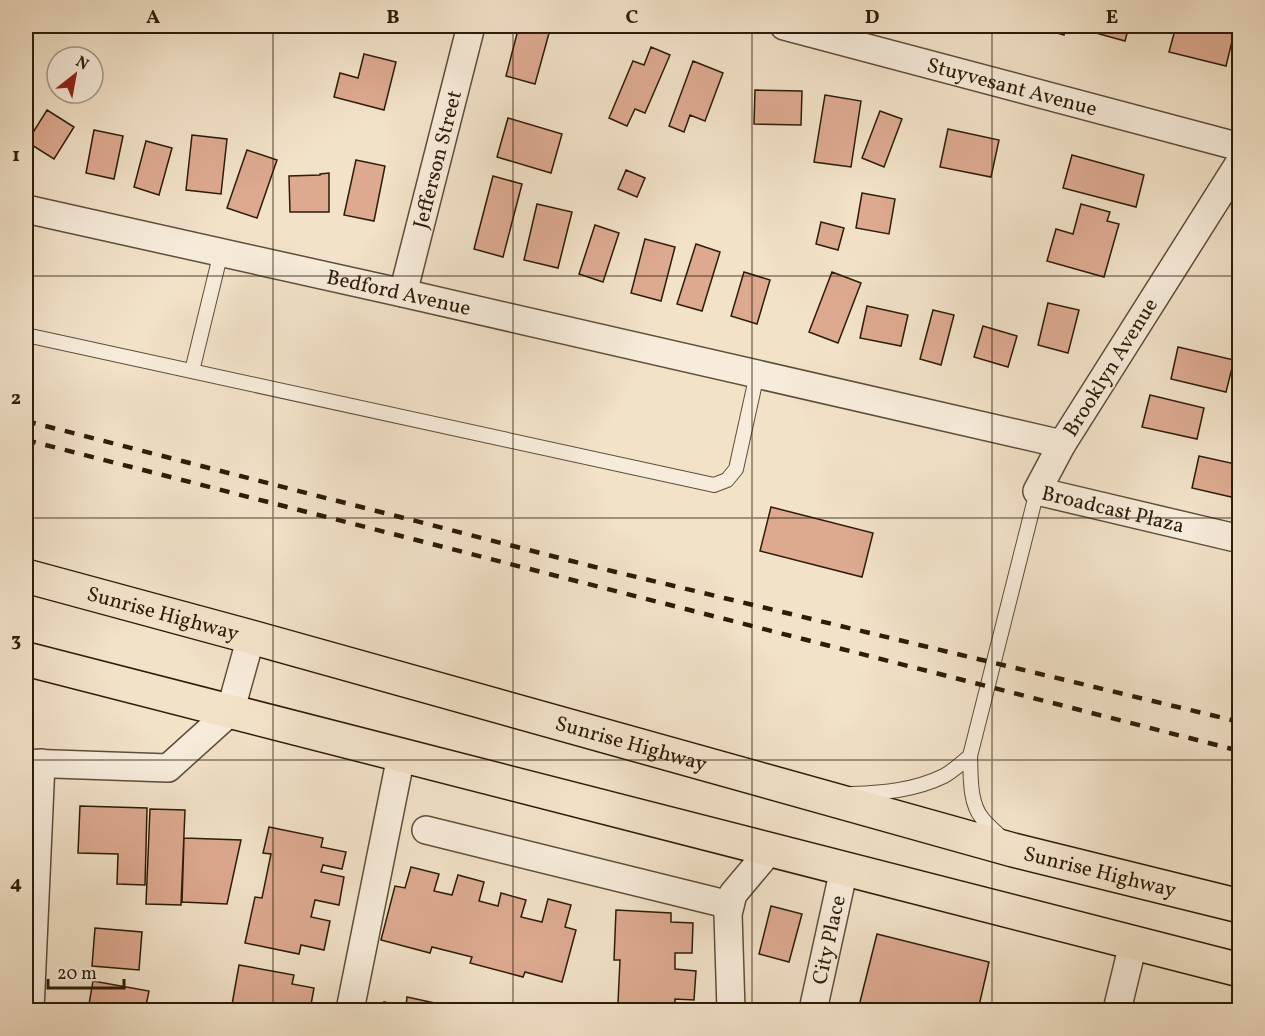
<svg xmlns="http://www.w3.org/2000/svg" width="1265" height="1036" font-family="Vollkorn,serif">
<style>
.building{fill:#ddaa90;stroke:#2d1c08;stroke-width:1.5}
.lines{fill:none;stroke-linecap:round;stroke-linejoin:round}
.lane-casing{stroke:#5e4e38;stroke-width:16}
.street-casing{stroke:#5e4e38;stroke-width:30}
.highway-casing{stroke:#2d1c08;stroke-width:36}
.lane{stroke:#f7ecdb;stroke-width:14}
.street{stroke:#f7ecdb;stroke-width:27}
.highway{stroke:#f2e2c8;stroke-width:33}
.rail{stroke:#2d1c08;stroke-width:4.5;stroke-dasharray:10 10;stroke-linecap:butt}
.grid{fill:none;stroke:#2d1c08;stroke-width:1.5;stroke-opacity:0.55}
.labels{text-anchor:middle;stroke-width:4.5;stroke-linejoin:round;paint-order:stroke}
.street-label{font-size:21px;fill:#2d1c08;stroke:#f7ecdb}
.neatline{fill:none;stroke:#2d1c08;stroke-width:2}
.grid-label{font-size:20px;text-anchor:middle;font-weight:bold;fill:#2d1c08}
</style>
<rect width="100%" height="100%" fill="#f2e2c8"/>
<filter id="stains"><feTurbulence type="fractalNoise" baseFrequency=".00333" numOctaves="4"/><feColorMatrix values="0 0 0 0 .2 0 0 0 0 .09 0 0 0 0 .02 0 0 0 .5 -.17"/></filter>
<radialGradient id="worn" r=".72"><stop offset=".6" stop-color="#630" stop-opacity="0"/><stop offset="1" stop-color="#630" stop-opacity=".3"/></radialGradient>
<path class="building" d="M519,26H551L535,84L506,76Z
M1034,26H1067L1064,35Z
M1086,26H1129L1125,41L1085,30Z
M1176,26H1206L1234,33L1226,66L1169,52Z
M651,47L670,55L645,113L635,109L627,126L609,118L633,61L644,65Z
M364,54L396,62L384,110L334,97L340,73L358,78Z
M693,61L723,73L705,121L690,115L684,132L669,126Z
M755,90L802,91L801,125L754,124Z
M825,95L861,101L851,167L814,162Z
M47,110L74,127L54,159L27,142Z
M880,111L902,119L884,167L862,158Z
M508,118L562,134L551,173L497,157Z
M948,129L999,140L991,177L940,167Z
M94,130L123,136L114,179L86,173Z
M192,135L227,139L221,194L186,190Z
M146,141L172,148L159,195L134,187Z
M247,150L277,160L257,218L227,208Z
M1072,155L1144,175L1136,207L1063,188Z
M356,160L385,166L374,221L344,215Z
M626,170L645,178L637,197L618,189Z
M329,173V212H290L289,176L320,175V174Z
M493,176L522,184L503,257L474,249Z
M862,193L895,199L889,234L856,228Z
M537,204L572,212L558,268L524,260Z
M1081,204L1110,212L1107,221L1119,224L1104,277L1047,261L1056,229L1073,234Z
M821,222L844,228L838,250L816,244Z
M595,225L619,233L603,282L579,274Z
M645,239L675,247L661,301L631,293Z
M696,244L720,252L702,311L677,304Z
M744,272L770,280L757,324L731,316Z
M832,272L861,283L838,343L809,332Z
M1048,303L1079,310L1068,353L1038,345Z
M867,306L908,315L901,346L860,338Z
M933,310L954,315L941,365L920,359Z
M983,326L1017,336L1008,367L974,357Z
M1178,347L1234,360L1226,392L1171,379Z
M1150,395L1204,408L1197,439L1142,427Z
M1199,456L1240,465V499L1192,488Z
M771,507L873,533L862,577L760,551Z
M80,806L147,808L145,885L117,884L118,854L78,853Z
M150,809L185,810L181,905L146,904Z
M269,827L323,838L321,847L346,852L342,869L323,865L321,872L344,877L339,905L315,900L311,917L330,921L324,950L301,945L299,954L245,943L255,897L262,898L271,854L263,853Z
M184,838L241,840L227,904L182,902Z
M411,867L439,874L434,891L452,895L458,875L484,882L479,901L498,906L501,893L526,900L521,917L542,922L548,899L571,905L565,927L576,930L562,982L525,972L523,977L470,963L472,957L432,947L430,953L381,940L395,886L405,888Z
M771,906L802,914L789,962L759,954Z
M616,910L671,913V922L693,923L692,953H675V969L696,971L694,1000L675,999V1010H612V1003H618L620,960H614Z
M95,928L142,932L139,970L92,966Z
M877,934L989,962L978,1010H858Z
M239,965L294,975L292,984L314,988L310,1010H231Z
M93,981L149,991L145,1010H88Z
M407,997L463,1009V1010H383L384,1002L406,1007Z"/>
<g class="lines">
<g class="lane-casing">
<path id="lane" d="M26,335L714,485L727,480L736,469L757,374
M192,371L221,252
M852,794C884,793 915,790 944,776C953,771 962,763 970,756
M1003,839C996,832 988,826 982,818C969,802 971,776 970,756L1037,491"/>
</g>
<g class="street-casing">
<g id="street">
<path id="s1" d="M784,26L1240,147"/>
<path id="s2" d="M1240,162L1062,444L1037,491L1240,539"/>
<path id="s3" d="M26,209L403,293L1062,444"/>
<path id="s4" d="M403,293L471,26"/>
<path d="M26,763L168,768L230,712L251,637"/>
<path d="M426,830L730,905"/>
<path d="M30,1010L41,763"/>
<path d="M350,1010L401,756"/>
<path d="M731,1010L728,914L733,894L770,850"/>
<path id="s5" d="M813,1010L844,869"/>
<path d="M1117,1010L1133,944"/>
</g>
</g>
<g class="highway-casing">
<g id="highway">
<path id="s6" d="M26,576L251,637L1013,850L1240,906"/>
<path d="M26,659L1240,970"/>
</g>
</g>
<use href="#lane" class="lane"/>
<use href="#street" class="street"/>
<use href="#highway" class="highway"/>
<path class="rail" d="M26,421L591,566L1240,722
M26,440L1240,751"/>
</g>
<path class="grid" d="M273,26V1010M513,26V1010M752,26V1010M992,26V1010M26,276H1240M26,518H1240M26,760H1240"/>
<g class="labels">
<g class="street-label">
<text dy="7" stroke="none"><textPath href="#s1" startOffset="236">Stuyvesant Avenue</textPath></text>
<text dy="7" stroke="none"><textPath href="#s4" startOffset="138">Jefferson Street</textPath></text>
<text dy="7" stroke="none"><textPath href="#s3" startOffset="382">Bedford Avenue</textPath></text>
<text transform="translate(1110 367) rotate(-58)" y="7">Brooklyn Avenue</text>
<text dy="7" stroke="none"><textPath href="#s2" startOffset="465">Broadcast Plaza</textPath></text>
<text dy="7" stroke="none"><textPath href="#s6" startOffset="142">Sunrise Highway</textPath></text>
<text dy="7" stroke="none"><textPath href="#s6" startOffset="628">Sunrise Highway</textPath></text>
<text dy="7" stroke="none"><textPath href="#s6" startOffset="1114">Sunrise Highway</textPath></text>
<text dy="7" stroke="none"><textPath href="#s5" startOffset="72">City Place</textPath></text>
</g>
</g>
<rect width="1265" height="1036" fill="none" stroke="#f2e2c8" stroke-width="66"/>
<g transform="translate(75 75) rotate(31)"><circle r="28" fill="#f7ecdb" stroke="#a69987" stroke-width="1.5"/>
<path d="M0-4.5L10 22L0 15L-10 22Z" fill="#8f2418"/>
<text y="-9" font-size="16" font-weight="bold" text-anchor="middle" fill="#2d1c08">N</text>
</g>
<path d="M48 979v9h76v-9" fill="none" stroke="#2d1c08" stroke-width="3"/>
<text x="57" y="979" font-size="18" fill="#2d1c08" stroke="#f7ecdb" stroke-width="4.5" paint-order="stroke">20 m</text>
<rect x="33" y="33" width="1199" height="970" class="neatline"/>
<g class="grid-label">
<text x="153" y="23">A</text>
<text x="393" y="23">B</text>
<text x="632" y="23">C</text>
<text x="872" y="23">D</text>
<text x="1112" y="23">E</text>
<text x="16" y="161">1</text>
<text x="16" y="404">2</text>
<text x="16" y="646">3</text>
<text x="16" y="889">4</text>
</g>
<rect width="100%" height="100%" filter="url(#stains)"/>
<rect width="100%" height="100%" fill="url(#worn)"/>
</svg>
